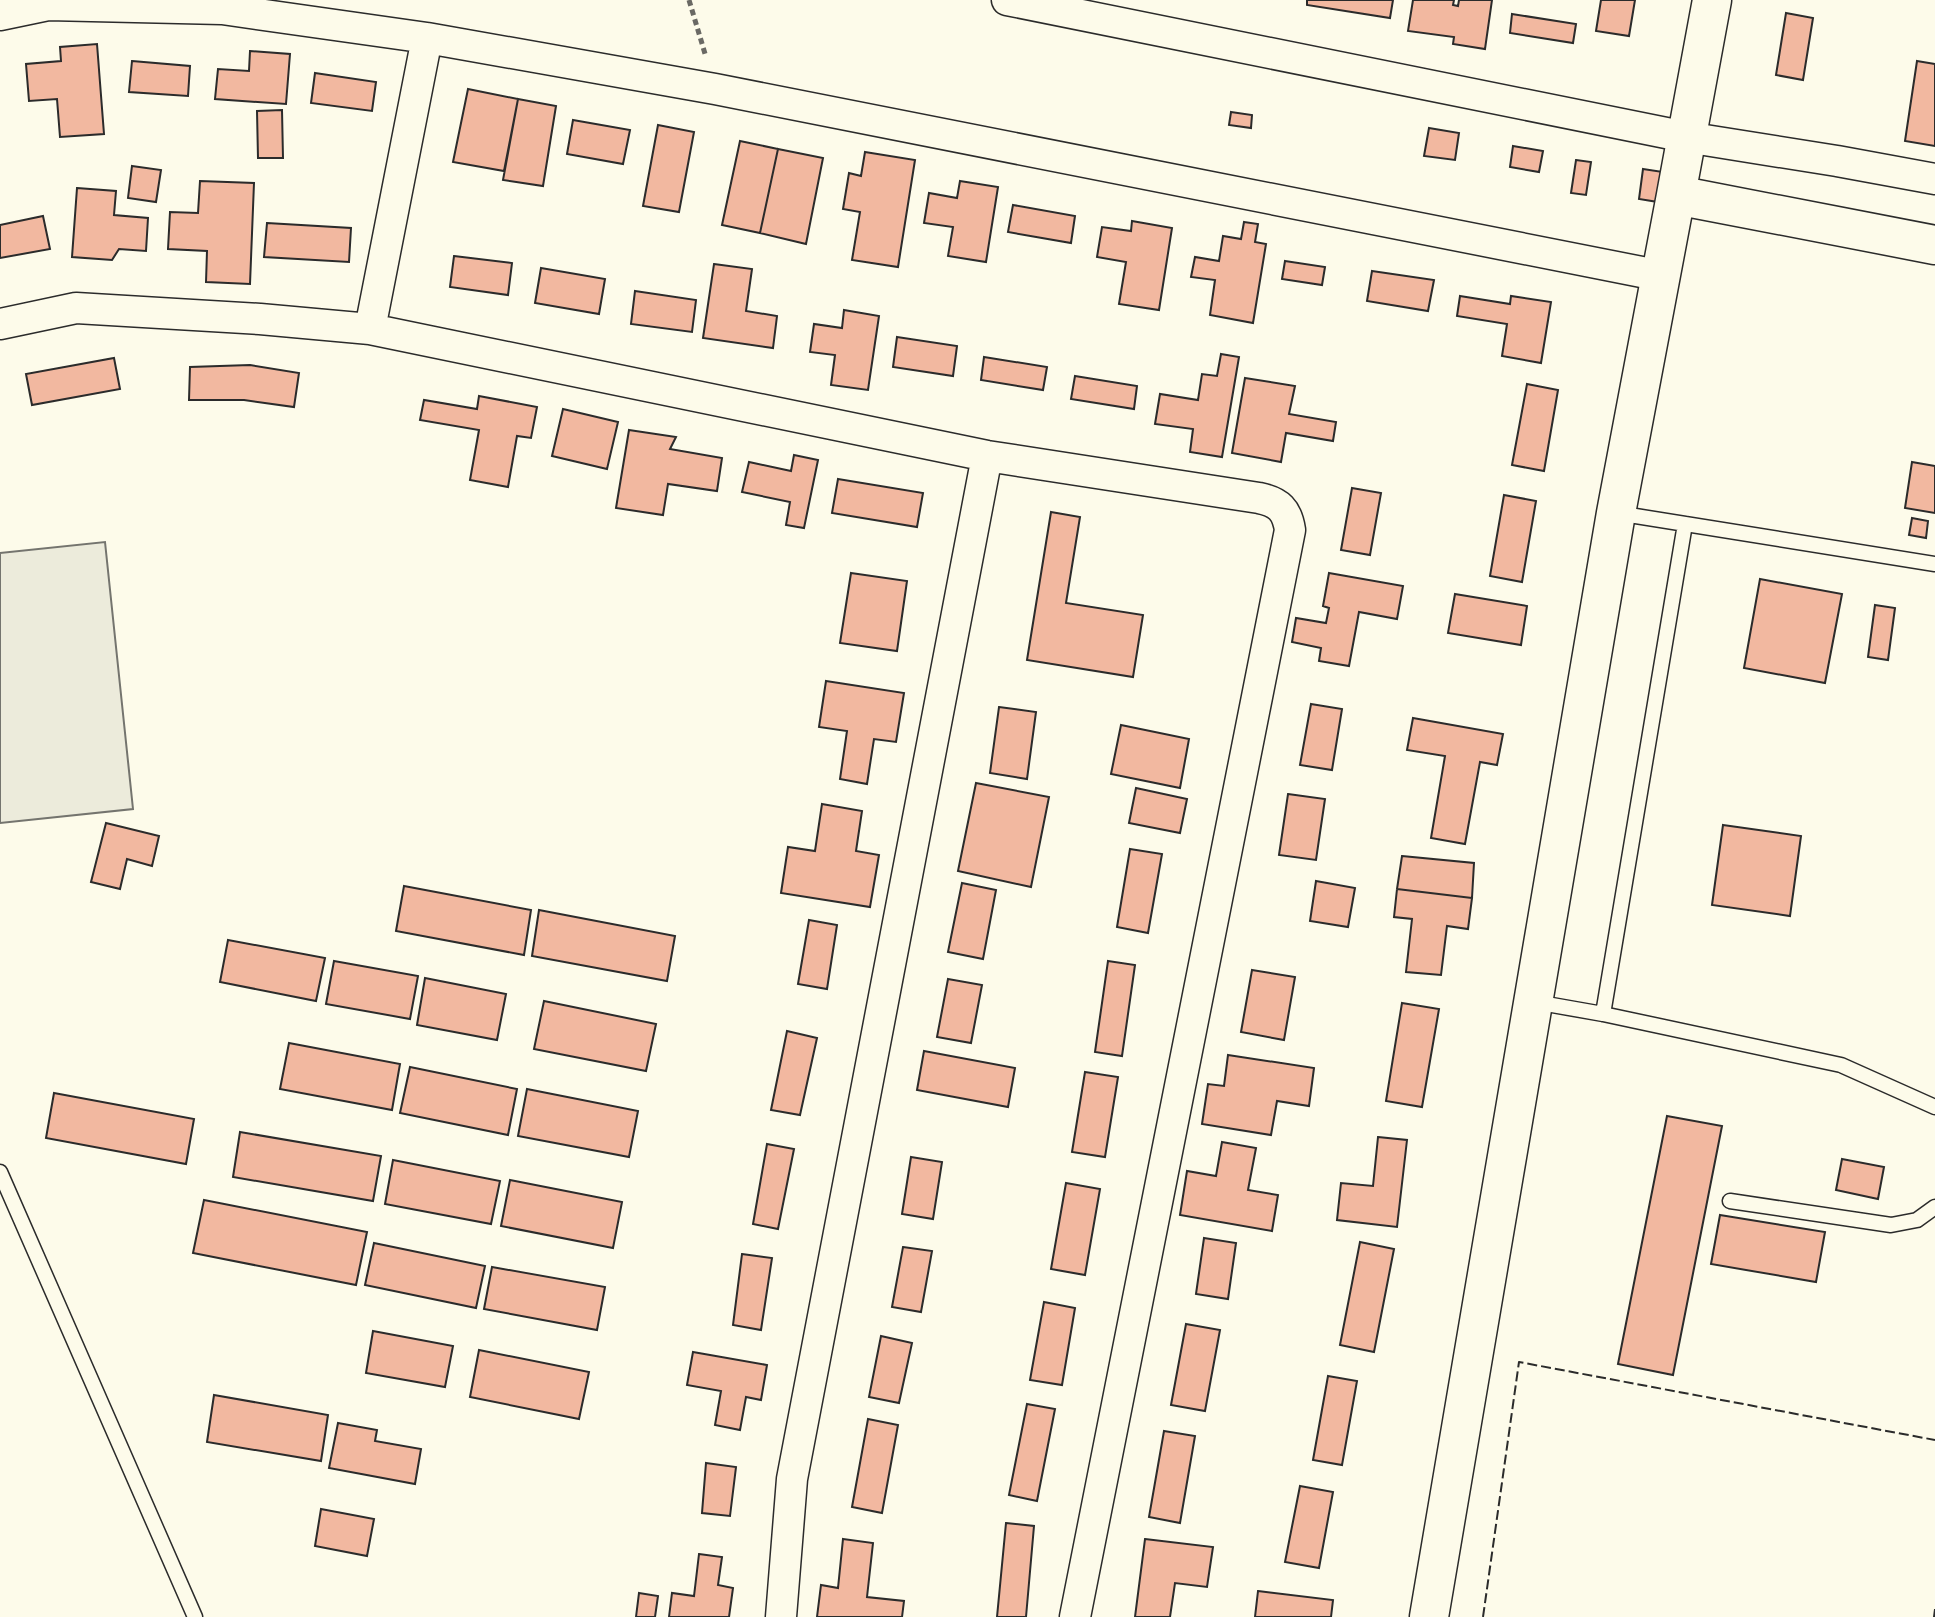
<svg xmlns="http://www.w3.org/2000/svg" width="1935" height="1617" font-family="Helvetica,sans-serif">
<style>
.green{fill:#ecebdb;stroke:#74746e;stroke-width:2}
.building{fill:#f2b8a0;stroke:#2b2b2b;stroke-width:2}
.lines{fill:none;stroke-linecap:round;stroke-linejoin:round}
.service-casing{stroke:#2b2b2b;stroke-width:17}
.minor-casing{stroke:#2b2b2b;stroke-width:33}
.tertiary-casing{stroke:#2b2b2b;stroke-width:41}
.path{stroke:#6a6964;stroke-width:5;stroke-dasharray:6 4;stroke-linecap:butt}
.service{stroke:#fdfbea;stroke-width:14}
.minor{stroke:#fdfbea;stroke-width:30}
.tertiary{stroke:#fdfbea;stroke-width:38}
.fence{stroke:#2b2b2b;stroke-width:2;stroke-dasharray:10 4;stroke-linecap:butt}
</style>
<rect width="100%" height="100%" fill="#fdfbea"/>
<path class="green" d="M105,542L133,809L0,823V553Z"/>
<path class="building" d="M1307,0H1393L1390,18L1307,5Z
M1413,0H1454L1453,5L1458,6L1459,0H1492L1485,49L1453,44L1454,37L1408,31Z
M1601,0H1635L1629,36L1596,31Z
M1786,13L1813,18L1803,80L1776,75Z
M1512,14L1576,24L1573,43L1510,33Z
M97,44L104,134L60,137L57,99L29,101L26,64L61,61L60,47Z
M250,51L290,54L286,104L215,99L218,69L249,71Z
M132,61L190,66L188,96L129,92Z
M1917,61L1935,64V146L1905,141Z
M315,73L376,82L372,111L311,103Z
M468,89L518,99L504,171L453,162Z
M518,99L556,106L543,186L503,180Z
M282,110L283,158H258L257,111Z
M1231,112L1252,115L1251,128L1229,125Z
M573,120L630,130L623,164L567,154Z
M658,125L694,132L679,212L643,206Z
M1429,128L1459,133L1455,160L1424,156Z
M740,141L778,149L760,233L722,225Z
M1513,146L1543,151L1539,172L1510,167Z
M778,149L823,158L806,244L760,233Z
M865,152L915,160L898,267L852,260L860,212L843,209L849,173L861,176Z
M1576,160L1591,162L1586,195L1571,193Z
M132,166L161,170L156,202L128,198Z
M1643,169L1663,172L1658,202L1639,199Z
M200,181L254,183L250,284L206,282L207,251L168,249L170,212L198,213Z
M960,181L998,187L986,262L948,256L953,227L924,223L929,193L957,198Z
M77,188L116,191L114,215L148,218L146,251L119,249L112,260L72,257Z
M1013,205L1075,216L1071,243L1008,232Z
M43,216L50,249L0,258V225Z
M1132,221L1172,228L1159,310L1119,304L1126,262L1097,257L1102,227L1131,231Z
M1244,222L1258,224L1255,242L1266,244L1253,323L1210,315L1215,280L1191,277L1195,257L1219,261L1223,236L1241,239Z
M267,223L351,228L349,262L264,257Z
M454,256L512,263L508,295L450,287Z
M1285,261L1325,267L1322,285L1282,279Z
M714,264L752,269L746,311L777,316L773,348L703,338Z
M541,268L605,279L599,314L535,303Z
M1372,271L1434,280L1428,311L1367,301Z
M635,291L696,300L692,332L631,324Z
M1460,296L1510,304L1511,296L1551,302L1541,363L1502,356L1507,324L1457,316Z
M844,310L879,316L868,390L831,385L835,355L810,352L814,324L842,328Z
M897,337L957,346L953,376L893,367Z
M1221,354L1239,357L1222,457L1190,452L1193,429L1155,424L1160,394L1198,400L1202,374L1217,376Z
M984,357L1047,367L1043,390L981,380Z
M114,358L120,389L32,405L26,374Z
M250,365L299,373L294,407L244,400H189L190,367Z
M1075,376L1137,386L1134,409L1071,399Z
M1245,378L1295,386L1289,414L1336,422L1333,441L1286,433L1281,462L1232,453Z
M1527,384L1558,390L1544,471L1512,465Z
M479,396L537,407L531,438L517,436L508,487L470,480L479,430L420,420L424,400L477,409Z
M563,409L618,422L607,469L552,456Z
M629,430L676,437L670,449L722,458L717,491L668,484L663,515L616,508Z
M794,455L818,460L804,528L786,525L790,502L742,492L749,462L791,471Z
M1912,462L1935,466V513L1905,508Z
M838,479L923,493L917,527L832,513Z
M1352,488L1381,493L1370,555L1341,550Z
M1504,495L1536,501L1522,582L1490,576Z
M1051,512L1080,517L1066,603L1143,615L1133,677L1027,660Z
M1912,518L1928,521L1926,538L1909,535Z
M851,573L907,581L897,651L840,643Z
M1329,573L1403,586L1397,619L1359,612L1349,666L1319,661L1321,648L1292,642L1296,618L1326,623L1329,608L1323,606Z
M1760,579L1842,594L1825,683L1744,668Z
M1455,594L1527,606L1521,645L1448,633Z
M1875,605L1895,608L1888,660L1868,657Z
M826,681L904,693L896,742L874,739L867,784L840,779L847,731L819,727Z
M1311,704L1342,709L1332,770L1300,765Z
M999,707L1036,712L1027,779L990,773Z
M1413,718L1503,734L1497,765L1480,762L1465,844L1431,838L1445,756L1407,750Z
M1121,725L1189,739L1180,788L1111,774Z
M976,783L1049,797L1031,887L958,871Z
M1136,788L1187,799L1180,833L1129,823Z
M1288,794L1325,799L1316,860L1279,855Z
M822,804L862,811L856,851L879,855L870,907L781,893L788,847L815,851Z
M106,823L159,836L152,866L127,859L120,889L91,882Z
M1723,825L1801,836L1790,916L1712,905Z
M1130,849L1162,854L1148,933L1117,927Z
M1402,856L1474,863L1472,898L1397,889Z
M1316,881L1355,888L1348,927L1310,921Z
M962,883L996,890L983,959L948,952Z
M404,886L531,910L524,955L396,931Z
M1397,889L1472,898L1468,929L1447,926L1441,975L1406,972L1412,919L1394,917Z
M539,910L675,936L667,981L532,956Z
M809,920L837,925L827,989L798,984Z
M228,940L325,958L316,1001L220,982Z
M334,961L418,976L410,1019L326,1004Z
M1108,961L1135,965L1122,1056L1095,1052Z
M1252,970L1295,977L1284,1040L1241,1032Z
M425,978L506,994L497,1040L417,1025Z
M948,979L982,985L971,1043L937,1037Z
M544,1001L656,1024L646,1071L534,1049Z
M1402,1003L1439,1009L1422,1107L1386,1101Z
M787,1031L817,1038L800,1115L771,1110Z
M289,1043L400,1064L392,1110L280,1089Z
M924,1051L1015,1068L1008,1107L917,1090Z
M1228,1055L1314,1068L1309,1106L1277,1101L1271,1135L1202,1124L1208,1084L1224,1086Z
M410,1067L517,1089L508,1135L400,1113Z
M1085,1072L1118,1077L1105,1157L1072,1152Z
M527,1089L638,1111L629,1157L518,1136Z
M54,1093L194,1119L186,1164L46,1138Z
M1667,1116L1722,1126L1673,1375L1618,1364Z
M240,1132L381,1156L373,1201L233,1177Z
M1378,1137L1407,1140L1397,1227L1337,1220L1341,1183L1373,1186Z
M1222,1142L1256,1148L1248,1190L1278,1195L1272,1231L1180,1215L1187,1171L1216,1176Z
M767,1144L794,1149L778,1229L753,1224Z
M911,1157L942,1162L933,1219L902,1214Z
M1842,1159L1884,1167L1878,1199L1836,1190Z
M393,1160L500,1181L491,1224L385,1204Z
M510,1180L622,1202L613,1248L501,1226Z
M1066,1183L1100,1189L1085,1275L1051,1269Z
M204,1200L367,1232L356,1285L193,1253Z
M1720,1215L1825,1232L1816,1282L1711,1264Z
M1204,1238L1236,1243L1228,1299L1196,1294Z
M1360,1242L1394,1249L1374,1352L1340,1345Z
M374,1243L485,1266L476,1308L365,1285Z
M903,1247L932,1251L921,1312L892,1307Z
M742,1254L772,1258L761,1330L733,1325Z
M492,1267L605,1287L597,1330L484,1309Z
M1044,1302L1075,1308L1062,1385L1030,1380Z
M1186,1324L1220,1330L1205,1411L1171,1405Z
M373,1331L453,1346L445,1387L366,1373Z
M881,1336L912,1343L899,1403L869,1397Z
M479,1350L589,1372L579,1419L470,1397Z
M693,1352L767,1365L761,1400L746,1397L740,1430L715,1425L721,1391L687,1385Z
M1328,1376L1357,1381L1342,1465L1313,1460Z
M214,1395L328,1415L321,1461L207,1442Z
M1027,1404L1055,1409L1037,1501L1009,1495Z
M868,1419L898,1425L882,1513L852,1507Z
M338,1423L377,1430L375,1441L421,1449L415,1484L329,1468Z
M1164,1431L1195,1436L1180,1523L1149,1517Z
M706,1463L736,1467L730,1516L702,1513Z
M1300,1486L1333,1492L1319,1568L1285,1562Z
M321,1509L374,1519L367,1556L315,1546Z
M1006,1523L1034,1526L1026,1617H997Z
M843,1539L873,1543L867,1597L904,1601L902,1617H817L821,1585L838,1588Z
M1145,1539L1213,1547L1207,1587L1175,1583L1170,1617H1135Z
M699,1554L722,1557L718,1585L733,1588L729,1617H669L672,1593L694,1596Z
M1258,1591L1333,1600L1331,1617H1255Z
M639,1593L658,1596L655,1617H636Z"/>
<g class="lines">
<g class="service-casing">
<path id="service" d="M1617,513L1935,564
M1535,1002L1603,1014L1841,1065L1935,1107
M1603,1014L1685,524
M0,1172L195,1617
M1730,1201L1891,1225L1917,1220L1935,1207"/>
</g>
<g class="minor-casing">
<path id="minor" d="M1007,0L1686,137L1837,161L1935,179
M0,15L48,5L222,9L427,38L715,89L1662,276
M0,324L76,308L260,319L370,329L987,456L1259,498C1279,502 1287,510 1290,530L1075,1617
M370,329L427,38
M781,1617L792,1479L987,456"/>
</g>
<g class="tertiary-casing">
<path id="tertiary" d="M1712,0L1676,195L1935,245
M1429,1617L1616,513L1676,195"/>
</g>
<path class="path" d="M689,0L706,57"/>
<use href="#service" class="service"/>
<use href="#minor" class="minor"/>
<use href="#tertiary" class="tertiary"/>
<path class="fence" d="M1483,1617L1519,1362L1935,1440
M1934,1617L1935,1609"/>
</g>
</svg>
